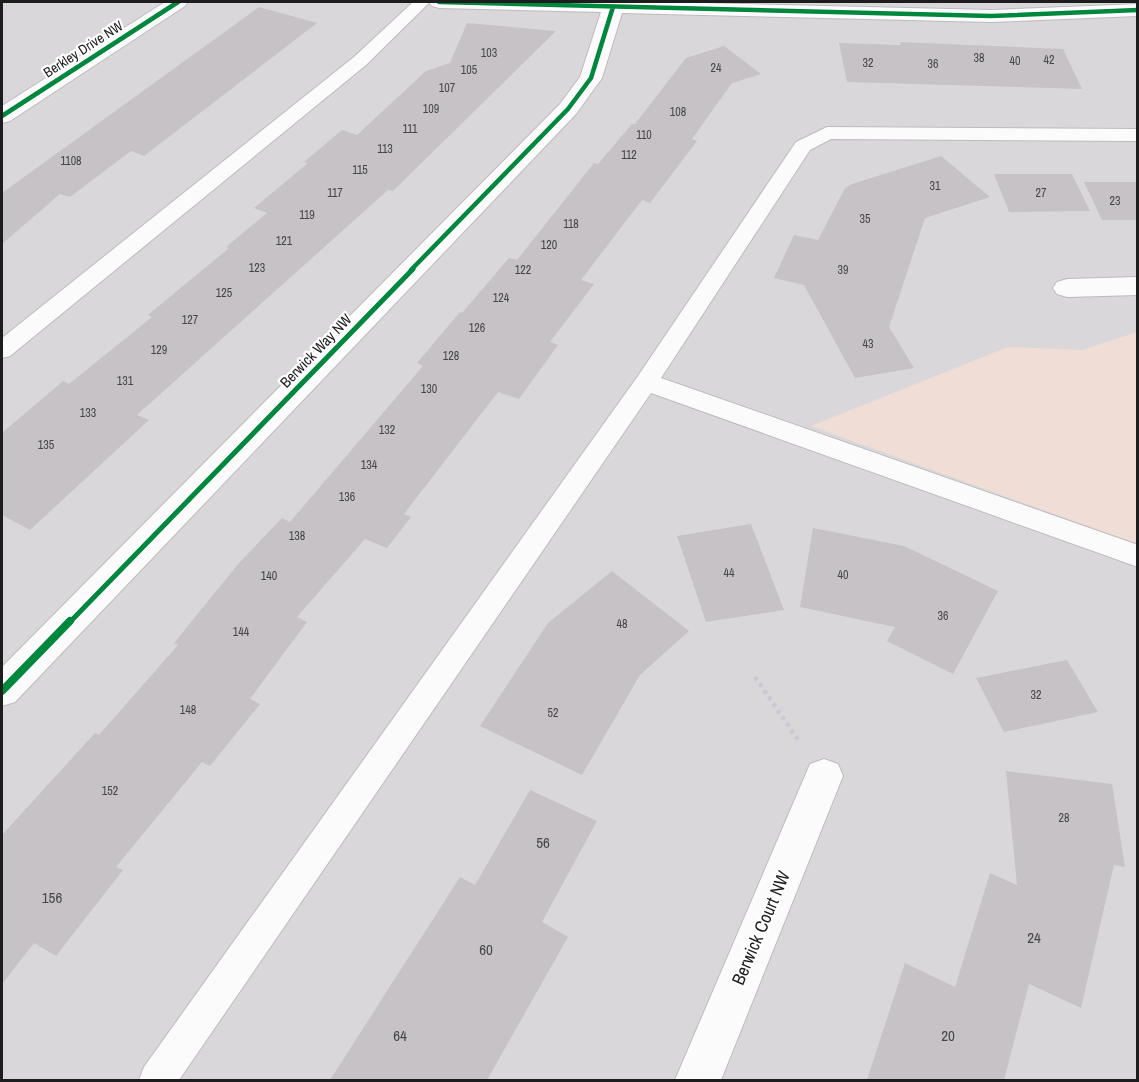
<svg xmlns="http://www.w3.org/2000/svg" width="1139" height="1082" font-family="'Archivo Narrow',sans-serif">
<style>
.residential{fill:#dad7da}
.park{fill:#f0ddd6}
.building{fill:#c6c2c6}
.lines{fill:none;stroke-linecap:round;stroke-linejoin:round}
.service-casing{stroke:#bdbbbd;stroke-width:2}
.minor-casing{stroke:#bdbbbd;stroke-width:2}
.tertiary-casing{stroke:#bdbbbd;stroke-width:2}
.path{stroke:#cdc7d4;stroke-width:4.5;stroke-dasharray:4 4;stroke-linecap:butt}
.service{fill:#fcfbfc;fill-rule:evenodd}
.minor{fill:#fcfbfc;fill-rule:evenodd}
.tertiary{fill:#fcfbfc;fill-rule:evenodd}
.cycleway-far2-casing{stroke:#fff;stroke-width:8}
.cycleway-far1-casing{stroke:#fff;stroke-width:9}
.cycleway-casing{stroke:#fff;stroke-width:11}
.cycleway-far2{stroke:#00873e;stroke-width:4.5}
.cycleway-far1{stroke:#00873e;stroke-width:5}
.cycleway{stroke:#00873e;stroke-width:8}
.labels{text-anchor:middle;stroke-width:4.5;stroke-linejoin:round;paint-order:stroke}
.number-label{font-size:12px;fill:#474647}
.far-street-label{font-size:14px;fill:#1d1d1d;stroke:#fff}
.street-label{font-size:15px;fill:#1d1d1d;stroke:#fff}
.near-number-label{font-size:15px;fill:#474647}
.near-street-label{font-size:18px;fill:#1d1d1d;stroke:#fff}
</style>
<rect width="100%" height="100%" fill="#ebe6eb"/>
<path class="residential" d="M2,2H1137V1080H2Z"/>
<path class="park" d="M1137,332V544L811,426L1008,347L1082,350Z"/>
<path class="building" d="M259,7L317,23L144,156L131,151L70,197L60,194L2,244V193Z
M467,23L556,31L393,191L388,190L137,415L149,420L30,530L2,515V433L63,381L69,384L152,317L148,315L229,248L226,247L267,213L254,208L308,163L304,162L342,130L357,135L426,71L450,63Z
M900,42L1063,49L1082,89L847,82L839,43L901,45Z
M724,46L761,74L732,83L692,139L697,141L650,203L642,200L581,280L594,284L550,342L558,345L519,399L498,392L404,514L411,517L387,548L365,539L297,617L307,622L250,699L260,704L210,766L202,762L116,867L123,870L56,956L34,943L2,984V835L95,733L99,735L178,645L174,643L239,563L282,518L290,522L423,366L417,363L460,312L462,313L509,258L517,260L594,163L598,164L632,124H635L686,58Z
M941,156L990,197L925,218L889,327L914,368L855,378L804,285L774,278L794,235L818,240L845,188L852,184Z
M994,174H1072L1090,211L1009,212Z
M1084,182H1137V220H1102Z
M751,524L784,610L706,622L677,536Z
M813,528L904,546L998,591L953,674L887,641L895,627L800,607Z
M612,571L689,631L640,675L582,775L480,726L548,623Z
M1067,660L1098,712L1004,732L976,678Z
M1006,771L1112,784L1125,867L1114,865L1081,1008L1029,984L1004,1080H867L905,963L955,987L990,873L1017,885Z
M530,790L597,821L542,922L568,937L487,1080H330L460,877L475,885Z"/>
<g class="lines">
<g class="service-casing">
<path id="service" d="M413,2H430L366,65L10,356L2,358V338L354,57Z
M827,127L1138,129V141L831,139L810,150L661,378L1138,545V567L651,393L179,1080H139L144,1067L638,376L796,142Z"/>
</g>
<g class="minor-casing">
<path id="minor" d="M429,2H663L991,10L1138,4V16L991,22L622,13L602,78L576,114L15,702L2,706V667L560,104L580,77L601,12L439,8L432,6Z
M1138,277V295L1067,297L1057,294L1053,288L1057,282L1067,279Z
M824,759L838,764L843,776L721,1080H675L810,764Z"/>
</g>
<g class="tertiary-casing">
<path id="tertiary" d="M165,2H188L185,6L10,121L2,123V106Z"/>
</g>
<path class="path" d="M755,677L799,741"/>
<use href="#service" class="service"/>
<use href="#minor" class="minor"/>
<use href="#tertiary" class="tertiary"/>
<g class="cycleway-far2-casing">
<path id="cycleway-far2" d="M439,2L991,16L1138,10
M2,116L178,2
M411,270L568,109L591,78L613,7"/>
</g>
<g class="cycleway-far1-casing">
<path id="cycleway-far1" d="M69,623L413,269"/>
</g>
<g class="cycleway-casing">
<path id="cycleway" d="M2,691L70,621"/>
</g>
<use href="#cycleway-far2" class="cycleway-far2"/>
<use href="#cycleway-far1" class="cycleway-far1"/>
<use href="#cycleway" class="cycleway"/>
</g>
<g class="labels">
<g class="number-label">
<text x="489" y="57">103</text>
<text x="979" y="62">38</text>
<text x="1049" y="64">42</text>
<text x="1015" y="65">40</text>
<text x="868" y="67">32</text>
<text x="933" y="68">36</text>
<text x="716" y="72">24</text>
<text x="469" y="74">105</text>
<text x="447" y="92">107</text>
<text x="431" y="113">109</text>
<text x="678" y="116">108</text>
<text x="410" y="133">111</text>
<text x="644" y="139">110</text>
<text x="385" y="153">113</text>
<text x="629" y="159">112</text>
<text x="71" y="165">1108</text>
<text x="360" y="174">115</text>
<text x="935" y="190">31</text>
<text x="335" y="197">117</text>
<text x="1041" y="197">27</text>
<text x="1115" y="205">23</text>
<text x="307" y="219">119</text>
<text x="865" y="223">35</text>
<text x="571" y="228">118</text>
<text x="284" y="245">121</text>
<text x="549" y="249">120</text>
<text x="257" y="272">123</text>
<text x="523" y="274">122</text>
<text x="843" y="274">39</text>
<text x="224" y="297">125</text>
<text x="501" y="302">124</text>
<text x="190" y="324">127</text>
<text x="477" y="332">126</text>
<text x="868" y="348">43</text>
<text x="159" y="354">129</text>
<text x="451" y="360">128</text>
<text x="125" y="385">131</text>
<text x="429" y="393">130</text>
<text x="88" y="417">133</text>
<text x="387" y="434">132</text>
<text x="46" y="449">135</text>
<text x="369" y="469">134</text>
<text x="347" y="501">136</text>
<text x="297" y="540">138</text>
<text x="729" y="577">44</text>
<text x="843" y="579">40</text>
<text x="269" y="580">140</text>
<text x="943" y="620">36</text>
<text x="622" y="628">48</text>
<text x="241" y="636">144</text>
<text x="1036" y="699">32</text>
<text x="188" y="714">148</text>
<text x="553" y="717">52</text>
<text x="110" y="795">152</text>
<text x="1064" y="822">28</text>
</g>
<g class="far-street-label">
<text transform="translate(83 49) rotate(-33)" y="5">Berkley Drive NW</text>
</g>
<g class="street-label">
<text transform="translate(316 351) rotate(-46)" y="5">Berwick Way NW</text>
</g>
<g class="near-number-label">
<text x="543" y="848">56</text>
<text x="52" y="903">156</text>
<text x="1034" y="943">24</text>
<text x="486" y="955">60</text>
<text x="400" y="1041">64</text>
<text x="948" y="1041">20</text>
</g>
<g class="near-street-label">
<text transform="translate(761 928) rotate(-67)" y="6">Berwick Court NW</text>
</g>
</g>
<rect width="1139" height="1082" fill="none" stroke="#1d1d1d" stroke-width="6"/>
</svg>
